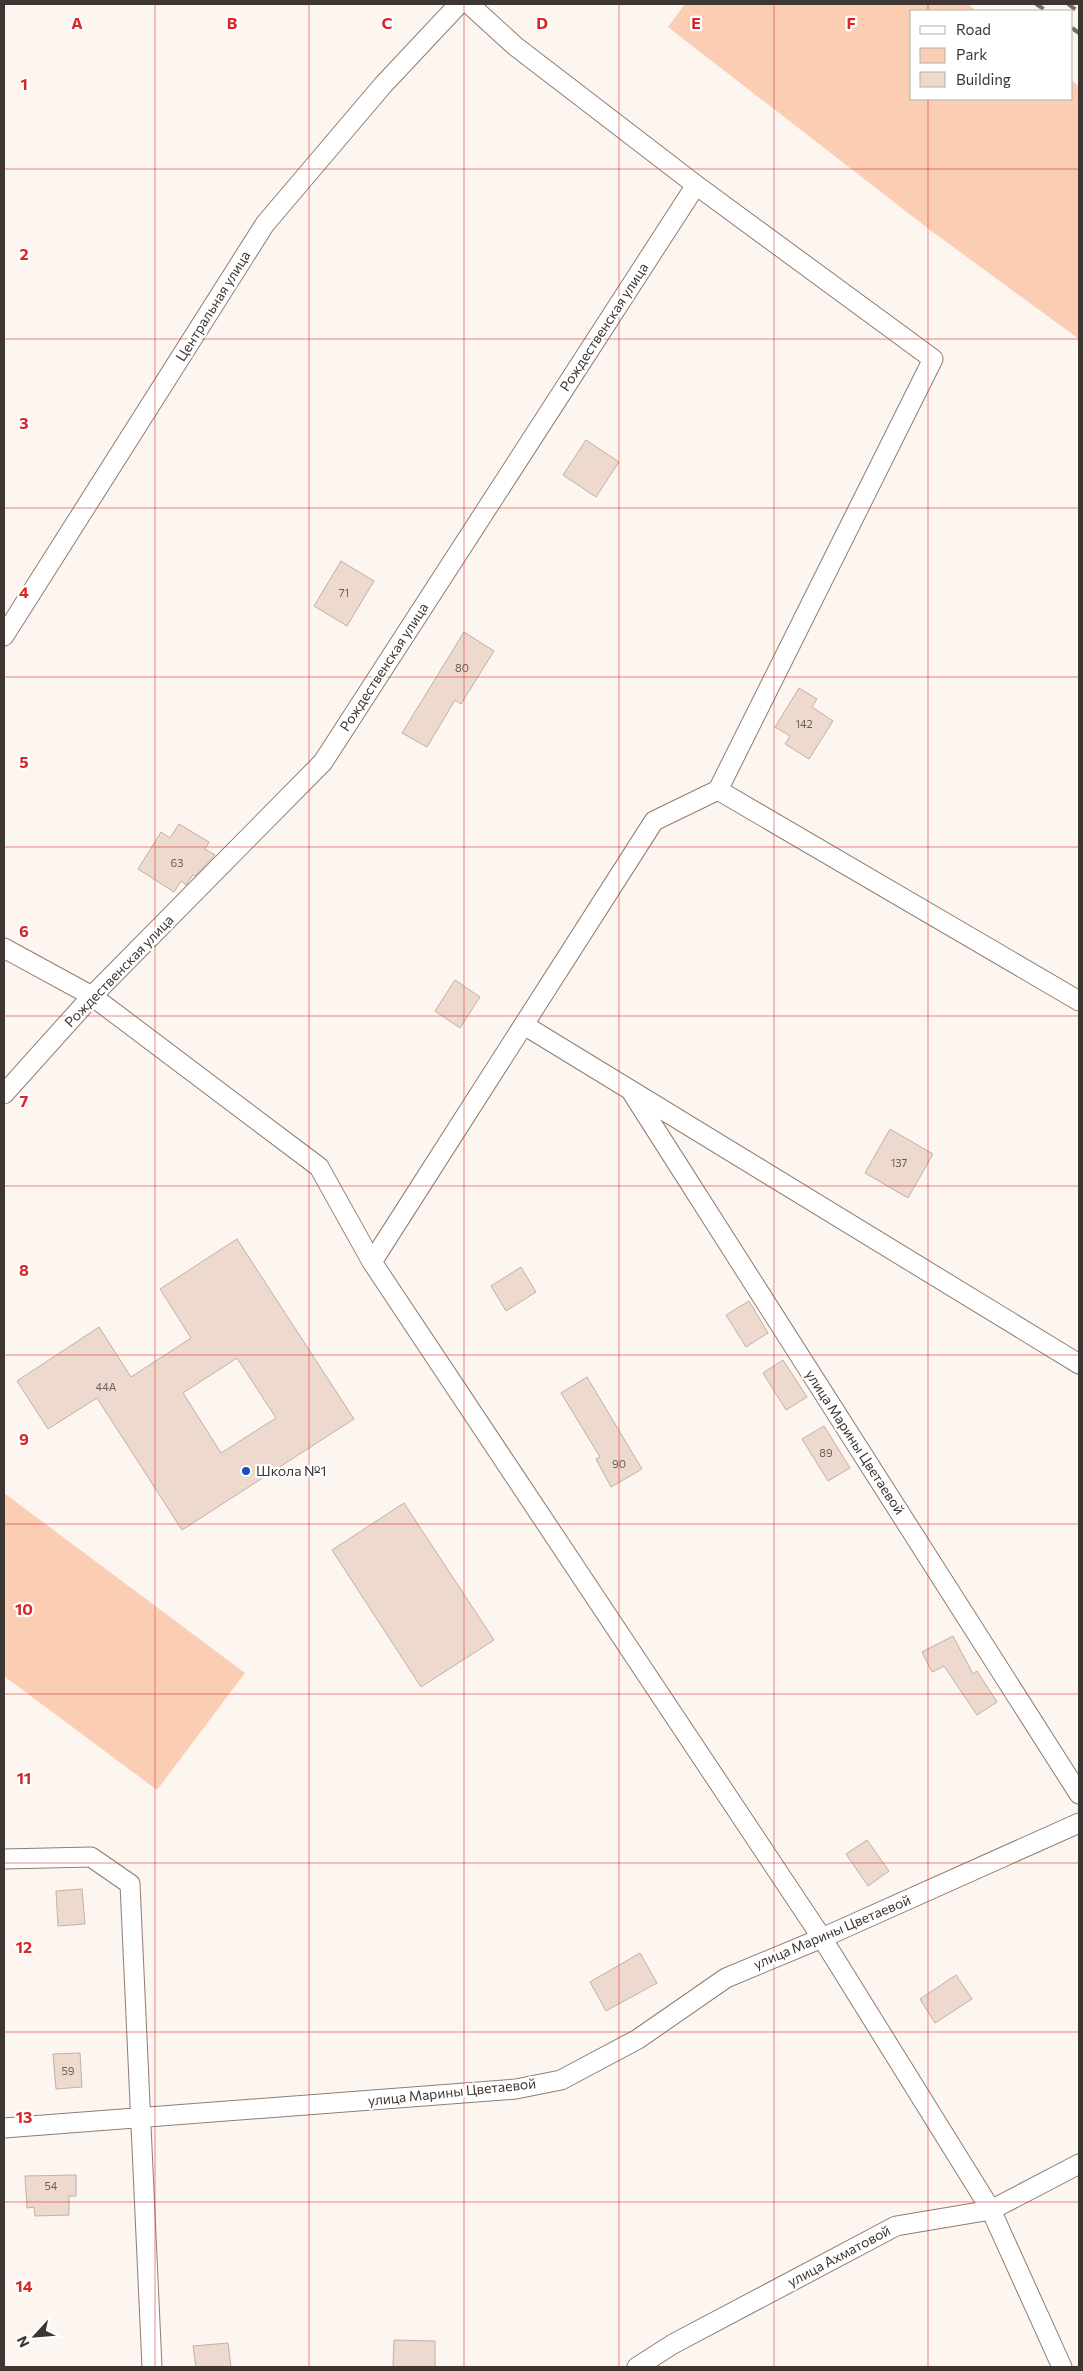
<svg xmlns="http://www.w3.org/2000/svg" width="1083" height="2371" font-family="Commissioner,sans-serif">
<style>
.green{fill:#fbcdb3}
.building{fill:#edd9ce;stroke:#c3b0a6;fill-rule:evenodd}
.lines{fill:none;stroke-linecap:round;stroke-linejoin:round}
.minor-casing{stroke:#8f7d73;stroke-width:21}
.minor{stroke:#fff;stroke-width:19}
.rail{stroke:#766e69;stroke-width:4;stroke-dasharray:9 9;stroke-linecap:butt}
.grid{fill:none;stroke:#d62828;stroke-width:1;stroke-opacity:0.55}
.poi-dot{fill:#1850bc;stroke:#fff;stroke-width:2}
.labels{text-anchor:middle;stroke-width:4.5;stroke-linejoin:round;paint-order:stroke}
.number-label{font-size:11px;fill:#6a5f59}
.street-label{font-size:14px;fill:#3e3632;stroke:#fff}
.poi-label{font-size:14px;fill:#3e3632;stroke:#fff;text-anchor:start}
.grid-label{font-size:16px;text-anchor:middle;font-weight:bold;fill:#d62828;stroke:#fff;stroke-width:4.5;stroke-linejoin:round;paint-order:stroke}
</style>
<rect width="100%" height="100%" fill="#fdf5f0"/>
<path class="green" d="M685,4H967L977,11H912V99H1072V81L1079,86V339L930,230L668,27Z
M4,1493L245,1673L157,1790L4,1676Z"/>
<path class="building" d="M586,440L619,462L596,497L563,475Z
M341,561L374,581L347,626L314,606Z
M464,632L494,651L461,704L455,700L427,747L402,733Z
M799,688L817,699L812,707L833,721L809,759L785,744L790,736L775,727Z
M179,824L209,842L205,849L215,855L195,876L193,875L186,885L181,881L174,892L138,869L161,832L170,838Z
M455,980L480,997L460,1028L435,1011Z
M890,1129L933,1154L908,1198L865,1173Z
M237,1239L354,1419L182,1530L97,1398L48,1429L17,1381L99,1327L131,1377L191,1338L160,1289ZM237,1358L276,1418L221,1453L183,1393Z
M521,1267L536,1292L506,1311L491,1286Z
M749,1301L768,1333L746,1347L726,1315Z
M783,1360L807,1397L786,1410L763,1373Z
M587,1377L642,1469L611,1487L596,1459L600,1457L561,1393Z
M824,1426L850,1468L828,1481L802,1439Z
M404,1503L494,1640L421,1687L332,1550Z
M953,1636L973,1674L977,1671L997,1702L977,1715L944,1666L932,1672L922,1652Z
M867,1840L889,1871L868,1886L846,1854Z
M82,1889L85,1924L58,1926L56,1891Z
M640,1953L657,1983L606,2011L590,1982Z
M956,1975L972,1999L935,2023L920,1999Z
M80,2053L82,2087L56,2089L53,2054Z
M76,2175V2196H69V2215L35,2216L34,2207L27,2208L25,2176Z
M394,2340L435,2341V2367H393Z
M228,2343L231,2367H196L193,2346Z"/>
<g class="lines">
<g class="minor-casing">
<path id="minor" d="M469,4L515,46L696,185L933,359L718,790
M4,636L265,224L383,85L459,4
M4,948L92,996L319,1167L372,1262
M524,1025L1079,1364
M631,1091L1079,1794
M4,1094L92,996L323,762L696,185
M4,1859L91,1857L130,1884L152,2367
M4,2128L516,2089L561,2080L638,2039L726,1978L822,1938L1079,1823
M637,2367L673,2344L896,2226L991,2210L1079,2164
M1062,2367L991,2210L822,1938L372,1262L654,821L718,790L1079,1001"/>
</g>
<use href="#minor" class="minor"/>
<path class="rail" d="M1036,4L1047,11
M1068,4L1079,12
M1072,28L1079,33"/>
</g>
<path class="grid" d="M155,4V2367M309,4V2367M464,4V2367M619,4V2367M774,4V2367M928,4V11M928,99V2367M4,169H1079M4,339H1079M4,508H1079M4,677H1079M4,847H1079M4,1016H1079M4,1186H1079M4,1355H1079M4,1524H1079M4,1694H1079M4,1863H1079M4,2032H1079M4,2202H1079"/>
<circle class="poi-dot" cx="246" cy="1471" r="5"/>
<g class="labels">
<g class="number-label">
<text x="344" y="597">71</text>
<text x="462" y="672">80</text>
<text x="804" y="728">142</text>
<text x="177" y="867">63</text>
<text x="899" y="1167">137</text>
<text x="106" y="1391">44А</text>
<text x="826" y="1457">89</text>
<text x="619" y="1468">90</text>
<text x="68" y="2075">59</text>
<text x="51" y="2190">54</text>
</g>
<g class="street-label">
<text transform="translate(213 306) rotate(-58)" y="5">Центральная улица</text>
<text transform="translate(604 327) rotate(-57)" y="5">Рождественская улица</text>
<text transform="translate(384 667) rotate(-57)" y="5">Рождественская улица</text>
<text transform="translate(119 971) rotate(-46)" y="5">Рождественская улица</text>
<text transform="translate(855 1442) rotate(57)" y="5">улица Марины Цветаевой</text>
<text transform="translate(832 1932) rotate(-23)" y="5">улица Марины Цветаевой</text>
<text transform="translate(452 2092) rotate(-6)" y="5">улица Марины Цветаевой</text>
<text transform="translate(839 2256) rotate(-28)" y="5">улица Ахматовой</text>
</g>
<g class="poi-label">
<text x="256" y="1476">Школа №1</text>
</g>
</g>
<g class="grid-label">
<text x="77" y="29">A</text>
<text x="232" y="29">B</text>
<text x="387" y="29">C</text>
<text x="542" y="29">D</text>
<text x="696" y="29">E</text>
<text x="851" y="29">F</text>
<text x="24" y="90">1</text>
<text x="24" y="260">2</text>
<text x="24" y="429">3</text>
<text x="24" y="598">4</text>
<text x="24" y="768">5</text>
<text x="24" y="937">6</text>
<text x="24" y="1107">7</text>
<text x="24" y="1276">8</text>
<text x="24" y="1445">9</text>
<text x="24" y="1615">10</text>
<text x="24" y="1784">11</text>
<text x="24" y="1953">12</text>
<text x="24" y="2123">13</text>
<text x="24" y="2292">14</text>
</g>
<rect width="1083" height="2371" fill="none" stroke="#3e3632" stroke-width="10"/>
<rect x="910" y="10" width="162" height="90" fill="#ffffff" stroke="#b2afad"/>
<rect x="920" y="26" width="25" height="8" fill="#ffffff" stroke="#b2afad"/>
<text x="956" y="35" font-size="15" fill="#3e3632">Road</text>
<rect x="920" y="48" width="25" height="15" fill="#fbcdb3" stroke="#b2afad"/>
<text x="956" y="60" font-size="15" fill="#3e3632">Park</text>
<rect x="920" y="72" width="25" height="15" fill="#edd9ce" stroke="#b2afad"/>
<text x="956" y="85" font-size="15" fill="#3e3632">Building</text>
<g transform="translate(35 2336) rotate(244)" stroke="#ffffff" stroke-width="4" paint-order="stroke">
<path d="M0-4L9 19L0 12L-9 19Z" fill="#3e3632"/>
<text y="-8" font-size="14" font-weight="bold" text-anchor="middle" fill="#3e3632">N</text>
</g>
</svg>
